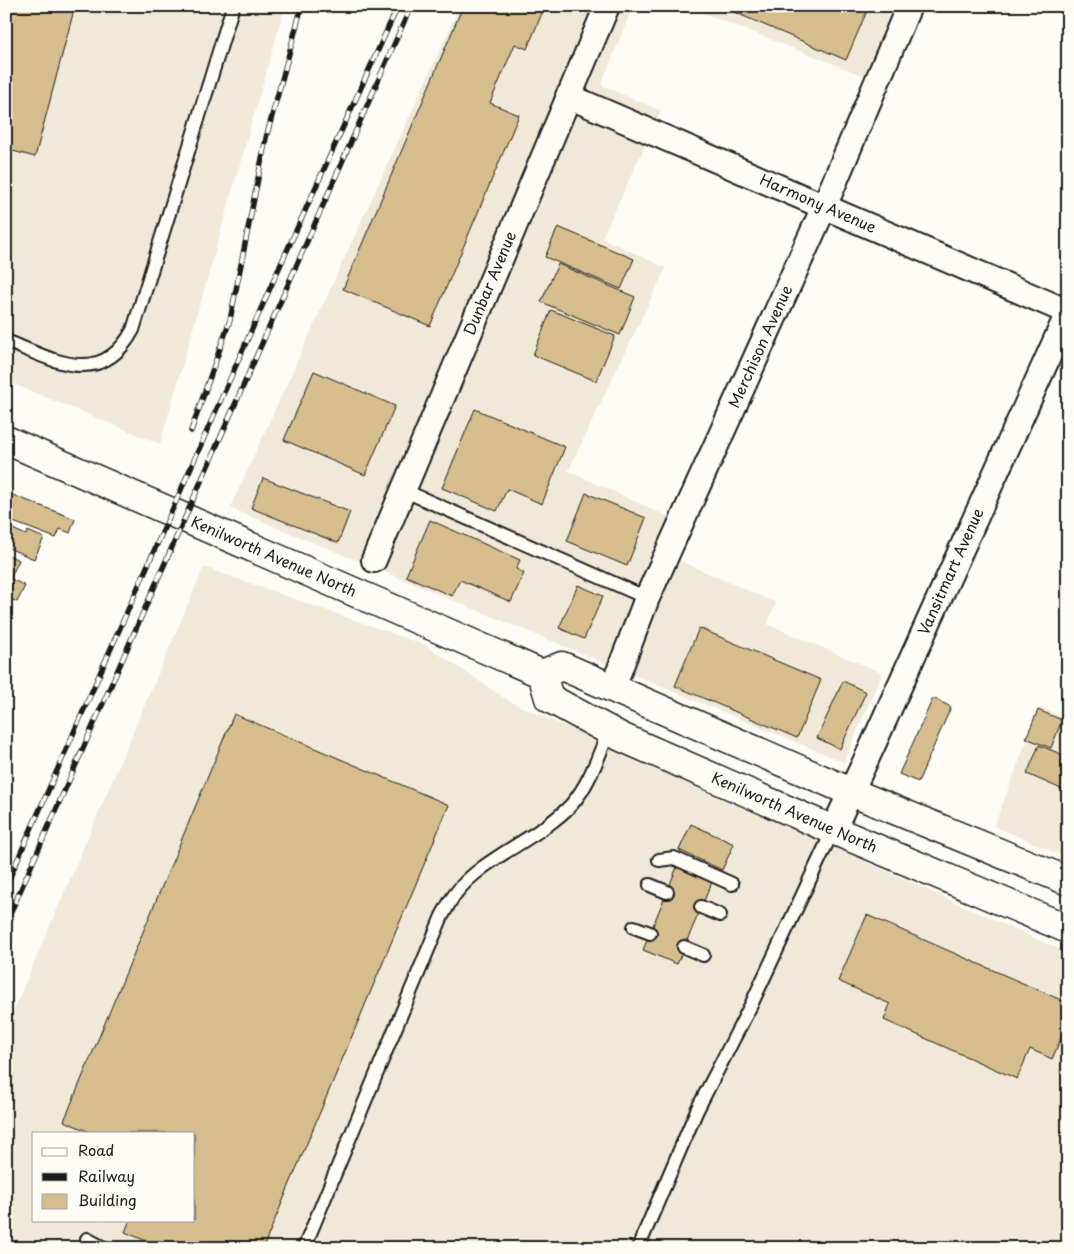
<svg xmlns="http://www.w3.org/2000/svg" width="1074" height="1254" font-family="'Playpen Sans',sans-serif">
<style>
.built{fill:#f1e9d7;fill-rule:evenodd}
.building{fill:#d6bd8d;stroke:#1c1c1c}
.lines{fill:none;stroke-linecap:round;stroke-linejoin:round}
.lane-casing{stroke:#1c1c1c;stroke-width:16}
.street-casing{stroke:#1c1c1c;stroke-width:28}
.secondary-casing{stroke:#1c1c1c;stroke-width:31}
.lane{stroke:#fdfcf7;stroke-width:12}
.street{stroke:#fdfcf7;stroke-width:24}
.secondary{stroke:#fdfcf7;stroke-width:28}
.rail-casing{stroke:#1c1c1c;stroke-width:5.5}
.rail{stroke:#fdfcf7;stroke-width:4;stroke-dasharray:11;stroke-linecap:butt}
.labels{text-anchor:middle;stroke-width:4.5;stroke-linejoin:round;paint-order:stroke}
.street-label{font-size:15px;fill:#1c1c1c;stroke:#fdfcf7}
</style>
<rect width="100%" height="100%" fill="#fdfcf7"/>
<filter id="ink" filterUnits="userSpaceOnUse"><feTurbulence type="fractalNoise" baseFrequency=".02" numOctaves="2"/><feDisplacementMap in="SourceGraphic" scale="10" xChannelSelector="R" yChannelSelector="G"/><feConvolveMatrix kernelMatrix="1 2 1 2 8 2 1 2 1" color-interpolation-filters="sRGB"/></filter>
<g filter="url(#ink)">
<path class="built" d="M6,6H285L160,444L6,381Z
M460,6H633L601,85L661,111L602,238L666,268L568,471L669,517L653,549L776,603L767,624L882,673L844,762L230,508Z
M685,6H896L867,77Z
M204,567L425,645L509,701L1068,953V1248H6V1028ZM34,1133H194V1220H34Z
M1040,707L1068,720V858L994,826Z"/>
<path class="building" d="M6,6H75L35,157L6,149Z
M463,6H545L527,49L515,44L490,103L519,115L430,326L343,289Z
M720,6H869L846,60Z
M558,227L634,259L621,289L545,257Z
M558,264L635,297L620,335L541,302Z
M551,310L615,336L596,381L533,355Z
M314,371L395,406L365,475L284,440Z
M475,409L565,447L542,504L507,489L497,511L442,488Z
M263,478L350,512L338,543L251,508Z
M586,493L646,518L627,566L567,541Z
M10,494L75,519L70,533L60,529L56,538L8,520L11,513L6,512V504Z
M430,520L520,560L516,569L524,573L511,602L460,580L452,596L406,576Z
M6,526L26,535L28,531L44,538L34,559L6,547Z
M6,554L19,560L11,577L6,575Z
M6,576L25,586L17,602L6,597Z
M578,585L603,596L584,639L559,628Z
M699,628L821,680L797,738L675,686Z
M843,681L866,692L840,749L817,738Z
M933,698L951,707L918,782L899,774Z
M1038,710L1062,720L1051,748L1026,738Z
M234,714L449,805L263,1248H163L125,1232L130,1220H194V1133H92L64,1121Z
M1039,745L1068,757L1066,791L1027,774Z
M691,824L734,844L722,870L679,850Z
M677,867L712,882L677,964L643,950Z
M867,915L1068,1003V1022L1052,1059L1030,1049L1017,1079L884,1020L890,1004L838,981Z"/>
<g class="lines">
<g class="lane-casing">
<path id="lane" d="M6,341C54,360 101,389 133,330L233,6
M403,490L647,598
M659,860L674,858L732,884
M650,885L667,892
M701,907L720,915
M634,927L650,933
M684,947L703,955
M87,1239L104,1248
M304,1248L442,916C447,908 450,900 456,893C482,858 540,838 571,805C589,785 599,755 609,730
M638,1248L697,1110L751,1005L833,830"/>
</g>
<g class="street-casing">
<g id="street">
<path id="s1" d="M568,96L1068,312"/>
<path id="s2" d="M374,560L607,6"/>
<path id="s3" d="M613,687L647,598L824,207L909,6"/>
<path id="s4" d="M833,830L872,747L1068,313"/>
</g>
</g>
<g class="secondary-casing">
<g id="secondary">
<path id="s5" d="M6,440L542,674L562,666L851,792L1068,881"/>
<path id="s6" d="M542,674L549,698L621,737L833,830L1068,929"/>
</g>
</g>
<use href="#lane" class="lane"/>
<use href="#street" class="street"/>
<use href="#secondary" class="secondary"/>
<g class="rail-casing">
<path id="rail" d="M191,431L230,320L266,138L302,6
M6,886L275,277L398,6
M6,923L411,6"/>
</g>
<use href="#rail" class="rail"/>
</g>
</g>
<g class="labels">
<g class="street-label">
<text dy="5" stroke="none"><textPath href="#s1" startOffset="272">Harmony Avenue</textPath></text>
<text dy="5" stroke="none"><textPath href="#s2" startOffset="300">Dunbar Avenue</textPath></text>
<text dy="5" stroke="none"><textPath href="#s3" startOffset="371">Merchison Avenue</textPath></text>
<text dy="5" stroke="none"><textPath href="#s5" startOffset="292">Kenilworth Avenue North</textPath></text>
<text dy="5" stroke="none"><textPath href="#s4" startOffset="284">Vansitmart Avenue</textPath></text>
<text dy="5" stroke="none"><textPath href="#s6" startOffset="296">Kenilworth Avenue North</textPath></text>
</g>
</g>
<rect width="1074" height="1254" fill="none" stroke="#fdfcf7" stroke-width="25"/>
<rect x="12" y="12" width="1049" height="1229" fill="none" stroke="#1c1c1c" stroke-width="2" filter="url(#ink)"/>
<rect x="32" y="1132" width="162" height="90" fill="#fdfcf7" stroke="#a3a29f"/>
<rect x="42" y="1148" width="25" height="8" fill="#fdfcf7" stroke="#a3a29f"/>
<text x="78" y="1156" font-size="15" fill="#1c1c1c">Road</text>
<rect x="42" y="1173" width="25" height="8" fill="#1c1c1c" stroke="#a3a29f"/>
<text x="78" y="1182" font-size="15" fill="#1c1c1c">Railway</text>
<rect x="42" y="1194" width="25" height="15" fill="#d6bd8d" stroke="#a3a29f"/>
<text x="78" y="1206" font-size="15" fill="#1c1c1c">Building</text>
</svg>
